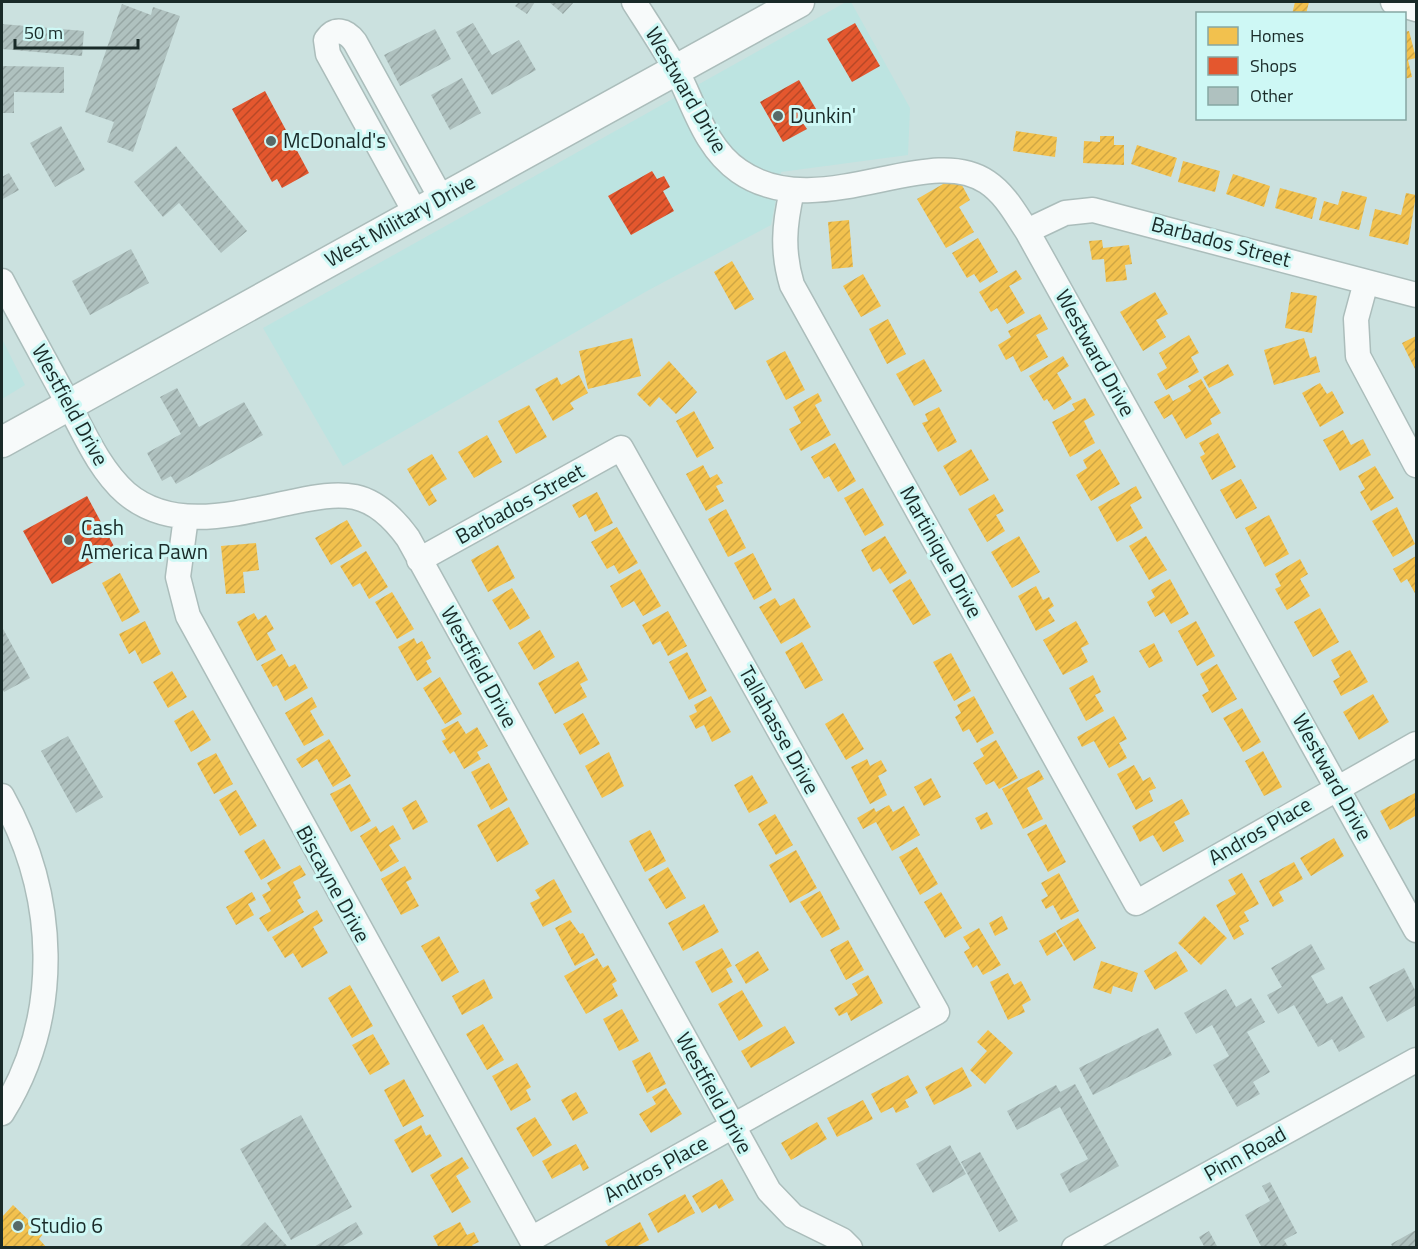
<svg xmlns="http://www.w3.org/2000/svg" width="1418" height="1249" font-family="'Titillium Web',sans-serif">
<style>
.built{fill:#bde4e1}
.homes{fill:url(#homes-hatch)}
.shops{fill:url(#shops-hatch)}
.building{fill:url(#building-hatch)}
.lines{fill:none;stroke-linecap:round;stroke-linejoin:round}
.minor-casing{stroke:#abbdbb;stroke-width:27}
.major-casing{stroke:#abbdbb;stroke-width:33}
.minor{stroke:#f7fafa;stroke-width:24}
.major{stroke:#f7fafa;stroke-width:30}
.poi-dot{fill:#576a68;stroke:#cef8f5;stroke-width:2}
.labels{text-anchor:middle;stroke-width:6;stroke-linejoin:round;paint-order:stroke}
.street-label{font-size:21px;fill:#192a28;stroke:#cef8f5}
.poi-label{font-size:21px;fill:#192a28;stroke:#cef8f5;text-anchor:start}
</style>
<defs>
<pattern id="homes-hatch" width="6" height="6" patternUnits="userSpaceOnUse" patternTransform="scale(1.5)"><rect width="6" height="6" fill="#f2c14e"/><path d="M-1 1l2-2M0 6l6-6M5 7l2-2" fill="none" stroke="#cfa644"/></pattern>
<pattern id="shops-hatch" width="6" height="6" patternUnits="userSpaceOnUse" patternTransform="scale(1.5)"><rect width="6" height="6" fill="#e4572e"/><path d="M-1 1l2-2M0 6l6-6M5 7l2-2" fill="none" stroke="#b84827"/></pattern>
<pattern id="building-hatch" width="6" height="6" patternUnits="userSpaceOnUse" patternTransform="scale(1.5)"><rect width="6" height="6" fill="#afc1bf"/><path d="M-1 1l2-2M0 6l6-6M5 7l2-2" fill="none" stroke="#96a6a4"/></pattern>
</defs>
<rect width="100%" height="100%" fill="#cbe1df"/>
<path class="built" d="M846,2H851L910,108L908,155L781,172L771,225L647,291L343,466L263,328Z
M2,339L25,385L2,399Z"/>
<path class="homes" d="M1295,2H1309L1306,14H1292Z
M1409,31L1416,58L1408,60L1412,77L1404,79V32Z
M1016,131L1057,137L1055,157L1013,151Z
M1100,136H1114V145H1124V165L1083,163L1084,141L1100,142Z
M1137,145L1177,158L1171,177L1131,164Z
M1183,161L1220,171L1215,192L1178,182Z
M1233,174L1270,186L1264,207L1226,194Z
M957,176L970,200L959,207L974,232L946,248L917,199Z
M1280,188L1317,198L1312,219L1275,208Z
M1342,191L1367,197L1359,230L1319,220L1324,201L1338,205Z
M1406,193L1416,195L1408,245L1369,236L1375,209L1401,215Z
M849,220L853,267L832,269L828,222Z
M978,238L998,272L980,283L974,274L967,278L952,253Z
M1102,240L1103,248L1129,245L1132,264L1125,265L1127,280L1106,282L1104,259L1092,260L1089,241Z
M732,261L754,299L735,310L714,272Z
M1016,270L1022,279L1009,286L1025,313L1007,324L997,308L991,312L979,292Z
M863,274L881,306L861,317L843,286Z
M1155,292L1168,314L1156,320L1166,337L1143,351L1120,312Z
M1291,292L1317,296L1312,333L1285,328Z
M1040,314L1048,329L1036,335L1048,357L1021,372L1013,356L1006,360L998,345L1011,337L1008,331Z
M888,319L906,354L887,364L869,329Z
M1189,335L1199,353L1191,357L1199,372L1166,390L1157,374L1167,368L1159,353Z
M1416,336V371L1402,343Z
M632,338L641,376L588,389L579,351Z
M1304,338L1310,358L1316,356L1320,372L1274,385L1264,350Z
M785,351L805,390L786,400L766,361Z
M1063,356L1069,366L1057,373L1072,399L1054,410L1047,399L1044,401L1029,376Z
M924,359L942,391L914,406L896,374Z
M669,361L697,392L676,414L659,397L650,407L637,394Z
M1228,364L1234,375L1209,388L1203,377Z
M579,375L588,393L570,403L574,409L553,421L535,389L557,377L561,385Z
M1201,379L1221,413L1210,419L1212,424L1186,439L1172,414L1164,419L1154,402L1169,394L1173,401L1191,391L1188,386Z
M1320,383L1327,394L1332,391L1344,413L1320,427L1302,393Z
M818,393L822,401L815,405L831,435L801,451L789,429L801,423L793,407Z
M1085,398L1095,415L1084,421L1095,443L1070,457L1052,422L1075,410L1072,404Z
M529,405L547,437L516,454L498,421Z
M939,407L957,442L938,452L922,423L928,421L925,414Z
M694,411L714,448L697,458L676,421Z
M1343,430L1351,445L1363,439L1371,455L1340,471L1323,440Z
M1218,433L1236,467L1212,480L1200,457L1205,454L1199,443Z
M487,435L502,462L474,478L458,452Z
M835,443L856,481L838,492L829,476L824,479L811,457Z
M971,449L989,480L960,496L943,466Z
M1100,449L1120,484L1091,501L1076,475L1087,468L1083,460Z
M432,454L447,479L430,489L437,501L429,506L407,469Z
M703,465L710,478L717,474L723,483L716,486L724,501L706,511L686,474Z
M1375,466L1394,498L1371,511L1360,492L1365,489L1358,476Z
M1241,479L1257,508L1236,519L1220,490Z
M1136,486L1142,498L1130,505L1143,528L1117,542L1098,507Z
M863,488L884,525L865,536L844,498Z
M597,492L613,523L595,532L586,514L579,518L572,505Z
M994,494L1004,511L996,515L1005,531L987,542L968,509Z
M1397,507L1415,544L1393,557L1372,521Z
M726,509L746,548L728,557L708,519Z
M1269,515L1289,554L1265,567L1245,528Z
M347,520L362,546L331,565L315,538Z
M617,527L638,563L619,574L614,565L607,569L591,542Z
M885,536L907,573L890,584L880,568L873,572L861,550Z
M1019,536L1040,572L1012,588L991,552Z
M1146,536L1167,570L1149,580L1129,546Z
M256,543L259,570L243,572L245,593L226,594L221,546Z
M498,545L515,578L488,592L471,560Z
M366,551L388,587L369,599L360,583L353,587L340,566Z
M753,553L772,590L754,600L734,563Z
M1416,556V595L1407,579L1401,583L1393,569Z
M1300,559L1308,574L1300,579L1310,596L1287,610L1275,589L1281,586L1275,574Z
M640,569L661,606L643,616L634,601L622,608L610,586Z
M120,573L140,612L122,622L102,583Z
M910,579L931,615L913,625L892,590Z
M1170,579L1189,614L1171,624L1164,612L1155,617L1147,602L1155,597L1151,590Z
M1036,586L1043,600L1049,597L1054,606L1048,610L1055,621L1036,631L1018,596Z
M512,588L530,618L510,630L492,600Z
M392,592L414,629L397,639L375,602Z
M775,598L780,606L794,598L811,627L781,644L759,607Z
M1320,608L1339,642L1313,657L1294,622Z
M668,611L687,646L668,656L660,641L653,645L642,625Z
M254,613L258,620L266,615L274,629L267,633L276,650L257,661L237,622Z
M145,621L161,654L142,664L135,650L129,654L119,634Z
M1076,621L1089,644L1081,648L1088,662L1063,675L1043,640Z
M1196,621L1215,656L1197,666L1178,631Z
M540,630L555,657L534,670L518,643Z
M414,638L417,644L422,641L431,658L426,661L432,672L417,681L398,647Z
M802,642L823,680L805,689L785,652Z
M1154,643L1163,661L1149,668L1139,651Z
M1350,650L1368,682L1341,696L1333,681L1340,677L1331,660Z
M687,652L707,691L689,700L669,662Z
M951,653L971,691L954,701L933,662Z
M282,654L289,667L295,664L308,688L285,701L277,685L273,687L261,665Z
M578,661L588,680L580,684L587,697L555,714L538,683Z
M1217,664L1237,699L1212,713L1202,695L1209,691L1200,674Z
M172,671L187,697L168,708L153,682Z
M1093,675L1101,692L1095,695L1104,711L1086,721L1069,688Z
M440,677L462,714L445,724L423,688Z
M1373,694L1389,722L1359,740L1343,712Z
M711,696L731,732L712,742L704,725L696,729L689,716L697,712L694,705Z
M974,696L994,733L977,743L969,729L963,732L955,717L961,713L957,705Z
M312,697L317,707L310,711L324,735L304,746L285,713Z
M1242,708L1261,742L1243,752L1223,718Z
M193,710L211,740L191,752L174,721Z
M583,713L600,744L580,755L563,724Z
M843,713L864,749L846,760L825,724Z
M1114,716L1127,739L1119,743L1127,758L1109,768L1094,741L1082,747L1077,737Z
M458,721L466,734L477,727L488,746L477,752L481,759L464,769L454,751L450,754L442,741L446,739L441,730Z
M329,739L351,776L333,787L317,759L302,768L296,759Z
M996,740L1018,778L999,789L994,781L986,785L973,763L984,756L980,749Z
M1263,751L1282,787L1264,796L1245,761Z
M609,752L624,786L602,798L585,766Z
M216,753L233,784L214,794L197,763Z
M867,759L870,766L881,760L887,771L878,776L887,795L870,804L851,767Z
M489,763L508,800L491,810L471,772Z
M1134,765L1143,781L1150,777L1156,788L1149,791L1153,801L1136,810L1117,774Z
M1039,770L1044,779L1027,788L1043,819L1023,829L1002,789Z
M752,775L768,803L749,813L734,785Z
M931,778L941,797L924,806L914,787Z
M350,784L371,821L351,832L330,794Z
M236,790L257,826L240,836L219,800Z
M1415,793L1416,820L1415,816L1390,830L1380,811Z
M1182,799L1190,814L1174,822L1184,841L1163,852L1153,835L1140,842L1132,826Z
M416,800L428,822L413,830L402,808Z
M889,805L893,812L904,806L920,835L892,851L876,822L863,829L857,818L874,808L876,812Z
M509,807L529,844L497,862L477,825Z
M987,812L993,824L981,830L975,818Z
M775,814L793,845L776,855L758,824Z
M1046,824L1066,862L1048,872L1027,834Z
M393,825L401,839L389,845L399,861L381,872L360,836L376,826L380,833Z
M650,830L666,861L645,872L629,841Z
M1334,838L1344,856L1311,876L1300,858Z
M264,839L281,868L261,880L244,851Z
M917,847L938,884L920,895L899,857Z
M796,850L817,888L790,903L769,865Z
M1294,862L1303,879L1279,892L1284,901L1273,907L1259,881Z
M300,865L306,875L293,882L301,898L297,900L304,912L268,932L259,918L271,911L262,895L271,890L267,883Z
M405,866L412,879L406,882L419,906L401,915L381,879Z
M668,867L686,898L666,909L648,879Z
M1059,873L1079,911L1061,920L1053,905L1046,909L1041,900L1048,896L1041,883Z
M1242,873L1259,904L1244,912L1249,921L1239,926L1244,934L1234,940L1216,905L1236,894L1228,880Z
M554,879L572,912L543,927L530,903L540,898L535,890Z
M820,891L840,929L822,938L800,902Z
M252,892L256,900L248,904L254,915L236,925L226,907Z
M941,892L962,928L945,938L924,902Z
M704,904L719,932L683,951L668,923Z
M317,910L323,921L313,927L328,953L302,968L293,953L285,958L272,937Z
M1002,916L1008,929L995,936L989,923Z
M1204,916L1227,938L1201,965L1178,943Z
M1078,918L1096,948L1074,961L1056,931Z
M570,920L580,934L583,933L595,955L575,966L555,928Z
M979,928L1001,965L983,975L977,965L973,968L964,952L970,948L963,937Z
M1055,932L1063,946L1047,956L1039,941Z
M439,936L459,972L442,982L421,946Z
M848,940L864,970L846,980L830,950Z
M722,948L732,966L726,969L733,982L712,993L695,962Z
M758,951L769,970L746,984L735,965Z
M1176,951L1188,971L1155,990L1144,971Z
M597,958L603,968L608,965L617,981L612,984L618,996L586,1014L564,976Z
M1101,961L1138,973L1132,992L1113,986L1111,994L1093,988Z
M1008,973L1014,985L1021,981L1031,1000L1022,1005L1025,1012L1008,1020L990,982Z
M868,975L883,1003L851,1021L847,1012L839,1016L834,1008L858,995L852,984Z
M484,979L493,998L462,1015L452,996Z
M350,985L373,1026L352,1038L328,998Z
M742,990L763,1026L739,1041L718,1004Z
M622,1009L639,1041L619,1051L603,1019Z
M483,1024L504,1060L487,1070L466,1034Z
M785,1026L795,1043L751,1068L741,1051Z
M988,1030L1013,1053L985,1084L970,1070L987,1051L977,1042Z
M373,1034L390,1064L370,1075L352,1045Z
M650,1052L666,1084L647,1093L632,1061Z
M517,1063L531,1087L526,1090L531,1100L511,1111L492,1076Z
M962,1067L972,1086L934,1105L925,1087Z
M908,1075L918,1093L905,1100L909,1107L896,1113L893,1107L881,1113L871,1094Z
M404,1079L424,1116L403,1127L384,1090Z
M666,1088L682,1114L651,1133L639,1114L656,1104L652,1097Z
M576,1092L588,1113L573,1121L561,1100Z
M863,1100L873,1119L837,1137L827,1118Z
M535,1117L552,1145L533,1157L516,1128Z
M817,1122L827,1139L791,1160L781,1143Z
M421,1125L426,1136L430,1134L442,1156L412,1173L394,1140Z
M576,1144L589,1168L583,1171L580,1164L552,1179L542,1161Z
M462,1157L469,1168L456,1176L471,1202L452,1213L430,1175Z
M722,1179L734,1200L719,1209L716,1204L702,1213L692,1196Z
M685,1194L695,1213L658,1233L648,1214Z
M13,1205L43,1234L39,1239L47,1248H2V1217Z
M460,1222L467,1235L474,1232L479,1242L472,1245L474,1248H439L433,1236Z
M640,1222L649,1240L634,1248H609L605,1241Z"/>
<path class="shops" d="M855,23L880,66L852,82L827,39Z
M799,80L819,114L803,123L807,129L783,142L760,102Z
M265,91L309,173L282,188L277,179L272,182L232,109Z
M652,171L657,179L664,176L670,187L663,191L674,211L631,235L608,196Z
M87,496L116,550L52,584L23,531Z"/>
<path class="building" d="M519,2H535L527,14L515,6Z
M549,2H574L563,14Z
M122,4L151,15L153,7L180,16L133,152L107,142L114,122L85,112Z
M473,23L492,55L519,40L536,70L492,95L456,32Z
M2,24L84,31L82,56L2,49Z
M435,29L451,59L400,86L384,55Z
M2,66L64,67V93L14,92V113H2Z
M462,78L481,113L450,130L431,95Z
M61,126L85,170L55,187L30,143Z
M176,146L247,231L221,253L179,203L163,217L134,182Z
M9,173L19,190L3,199L2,177Z
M131,249L149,283L90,315L72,281Z
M177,388L199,427L244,402L263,435L176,484L171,476L162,481L147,453L181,434L160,397Z
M2,627L30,678L4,692L2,688Z
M68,736L103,797L76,813L41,751Z
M1311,944L1325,969L1311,976L1327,1004L1342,996L1365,1037L1339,1052L1332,1039L1318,1047L1294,1005L1278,1014L1267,995L1282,987L1271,968Z
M1404,968L1416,992V1005L1387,1022L1369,987Z
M1226,989L1236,1007L1251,998L1265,1022L1247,1032L1270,1072L1253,1082L1260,1094L1237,1107L1213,1065L1229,1056L1212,1025L1196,1034L1184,1013Z
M1158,1028L1172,1055L1093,1095L1079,1068Z
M1075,1084L1119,1166L1070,1193L1060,1174L1088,1159L1060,1107L1017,1130L1007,1111L1056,1085L1060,1092Z
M301,1115L352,1207L291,1240L240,1149Z
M950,1145L966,1174L933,1193L916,1164Z
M980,1152L1018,1221L999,1232L961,1162Z
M1270,1182L1297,1233L1284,1240L1289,1248H1262L1245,1215L1270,1201L1262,1186Z
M265,1222L289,1248H238Z
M356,1222L363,1234L340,1248H312Z
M1416,1230V1248H1393L1391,1244Z
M1209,1231L1218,1248H1205L1199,1237Z"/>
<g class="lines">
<g class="minor-casing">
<path id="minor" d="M634,2C648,24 662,45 675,68C694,103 704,147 739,171C818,226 928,141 987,182C1005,194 1015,213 1027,231L1416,930
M1393,2L1416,9
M792,191C784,225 782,252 792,285L1136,903L1416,744
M415,212L328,54L326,40C335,27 346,30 355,42L441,198
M1027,231L1065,213L1093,210L1416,295
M2,281C24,323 47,364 69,405C85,435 100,470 126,493C173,533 238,513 292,502C312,498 334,493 355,497C378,502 395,520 408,538L769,1191L793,1216L842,1240L850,1248
M1366,282L1356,319L1358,356L1416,465
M186,517L178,577L188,616L531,1239L937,1012L621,448L419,560
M2,796C57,894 63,1015 2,1113
M1074,1248L1416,1060"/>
</g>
<g class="major-casing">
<path id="major" d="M2,442L799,2"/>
</g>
<use href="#minor" class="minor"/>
<use href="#major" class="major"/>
</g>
<g class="poi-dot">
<circle cx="778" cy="116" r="6"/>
<circle cx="271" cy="141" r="6"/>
<circle cx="69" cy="540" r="6"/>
<circle cx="18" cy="1226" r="6"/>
</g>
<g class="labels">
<g class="street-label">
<text transform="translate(686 90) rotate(60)" y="7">Westward Drive</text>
<text transform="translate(400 221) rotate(-29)" y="7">West Military Drive</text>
<text transform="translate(1221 242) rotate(15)" y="7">Barbados Street</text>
<text transform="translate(1095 353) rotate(61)" y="7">Westward Drive</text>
<text transform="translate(70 405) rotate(61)" y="7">Westfield Drive</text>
<text transform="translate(520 504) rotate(-29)" y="7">Barbados Street</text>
<text transform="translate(941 552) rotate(61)" y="7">Martinique Drive</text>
<text transform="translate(479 667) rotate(61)" y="7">Westfield Drive</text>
<text transform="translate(779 730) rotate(61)" y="7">Tallahasse Drive</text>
<text transform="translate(1332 777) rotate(61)" y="7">Westward Drive</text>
<text transform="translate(1260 831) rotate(-30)" y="7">Andros Place</text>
<text transform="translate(333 884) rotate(61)" y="7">Biscayne Drive</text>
<text transform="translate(714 1093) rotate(61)" y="7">Westfield Drive</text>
<text transform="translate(1245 1154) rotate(-29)" y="7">Pinn Road</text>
<text transform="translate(656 1169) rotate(-29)" y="7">Andros Place</text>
</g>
<g class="poi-label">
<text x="790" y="123">Dunkin'</text>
<text x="283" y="148">McDonald's</text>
<text x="81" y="535">Cash<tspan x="81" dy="24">America Pawn</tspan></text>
<text x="30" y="1233">Studio 6</text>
</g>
</g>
<rect width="1418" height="1249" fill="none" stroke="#192a28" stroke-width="6"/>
<rect x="1196" y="12" width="210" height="108" fill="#cef8f5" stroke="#86a6a3" stroke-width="1.5"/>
<rect x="1208" y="27" width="30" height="18" fill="#f2c14e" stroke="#86a6a3" stroke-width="1.5"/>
<text x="1250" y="42" font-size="18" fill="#192a28">Homes</text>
<rect x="1208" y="57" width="30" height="18" fill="#e4572e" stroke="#86a6a3" stroke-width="1.5"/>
<text x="1250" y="72" font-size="18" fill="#192a28">Shops</text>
<rect x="1208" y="87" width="30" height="18" fill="#afc1bf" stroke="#86a6a3" stroke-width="1.5"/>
<text x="1250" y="102" font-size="18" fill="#192a28">Other</text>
<path d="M15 39v9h123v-9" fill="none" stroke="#192a28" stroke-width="3"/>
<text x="24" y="39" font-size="18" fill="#192a28" stroke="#cef8f5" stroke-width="4.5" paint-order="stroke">50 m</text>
</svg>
